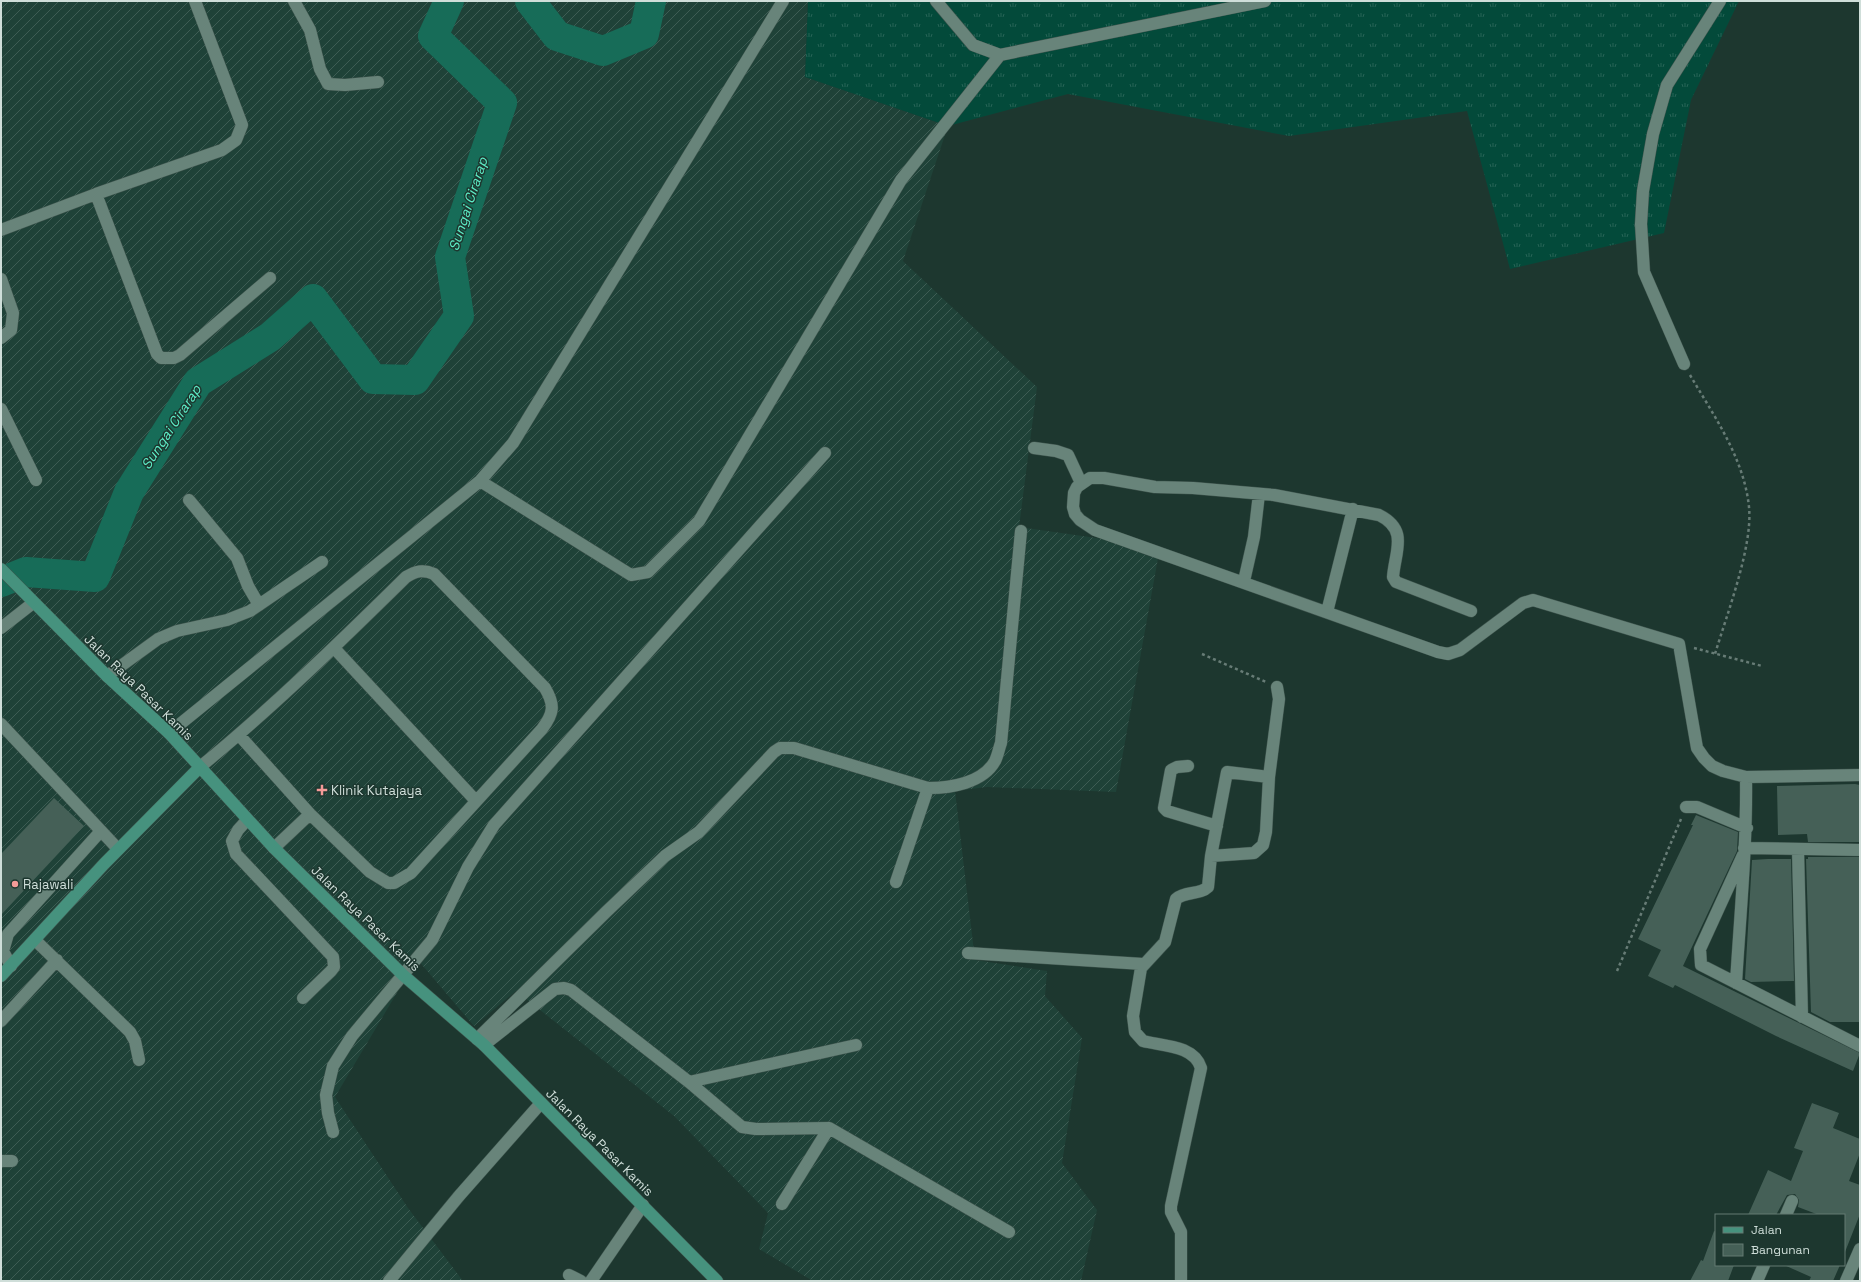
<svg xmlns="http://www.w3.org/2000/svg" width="1861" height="1282" font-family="'Space Grotesk',sans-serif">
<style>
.industrial{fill:url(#industrial-furrows)}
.grass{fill:url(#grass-tufts)}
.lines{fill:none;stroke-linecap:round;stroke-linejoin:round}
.river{stroke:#176c58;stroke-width:30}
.building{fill:#456057}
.minor-casing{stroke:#3e544d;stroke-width:13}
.major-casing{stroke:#3e544d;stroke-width:13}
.path{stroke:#677c76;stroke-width:2.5;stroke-dasharray:3 3;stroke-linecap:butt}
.minor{stroke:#68847a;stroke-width:12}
.major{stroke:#46927e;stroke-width:12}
.poi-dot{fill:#f59b98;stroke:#1d372f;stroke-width:1.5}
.labels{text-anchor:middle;stroke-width:3;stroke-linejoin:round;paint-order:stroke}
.street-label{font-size:13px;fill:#cfded9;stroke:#1d372f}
.poi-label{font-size:13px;fill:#cfded9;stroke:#1d372f;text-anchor:start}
.water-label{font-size:14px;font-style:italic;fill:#5dedc7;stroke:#1d372f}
</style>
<defs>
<pattern id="industrial-furrows" width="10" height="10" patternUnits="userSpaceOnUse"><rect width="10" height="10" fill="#1f4238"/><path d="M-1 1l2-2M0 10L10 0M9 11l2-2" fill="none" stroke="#3e5d54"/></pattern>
<pattern id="grass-tufts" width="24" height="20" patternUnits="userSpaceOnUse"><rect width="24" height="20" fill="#034a3a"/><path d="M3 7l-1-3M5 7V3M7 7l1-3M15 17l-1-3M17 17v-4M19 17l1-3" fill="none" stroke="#276456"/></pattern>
</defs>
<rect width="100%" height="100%" fill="#1d372f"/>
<path class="industrial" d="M1,1H808L805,77L948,126L903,261L1037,387L1019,527L1160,547L1116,792L987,787L955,791L975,960L1047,971L1045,996L1082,1038L1062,1163L1097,1210L1081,1281H813L759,1249L768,1213L674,1116L516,991L474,1026L417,959L335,1097L408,1208L463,1281H1Z"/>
<path class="grass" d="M808,1H1739L1691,100L1664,233L1510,269L1467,111L1289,136L1068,94L948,126L805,77Z"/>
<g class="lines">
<path class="river" d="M530,1L557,36L603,51L644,34L651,1
M1,582L26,572L95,577L129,492L198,382L270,337L313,299L373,379L415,380L459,316L450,257L502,103L433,36L449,1"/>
</g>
<path class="building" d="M1855,784L1860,785V842H1808L1807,834L1778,835L1777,786Z
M54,798L84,826L1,915V854Z
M1696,815L1738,832L1737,851L1683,966L1860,1053L1853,1071L1776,1036L1675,985L1673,988L1648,976L1661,950L1638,939L1693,825H1691Z
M1808,857H1860V1022H1830L1811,1012L1806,859H1808Z
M1768,859H1791L1794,981L1751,982L1745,979L1752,860Z
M1812,1103L1839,1113L1833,1128L1860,1139V1153L1849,1181L1860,1185V1214L1845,1252L1844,1215H1819L1798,1207L1799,1200L1795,1194L1787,1195L1776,1215H1748L1768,1170L1791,1181L1803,1151L1794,1148Z
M1714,1231L1716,1232V1265H1734L1728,1281H1690L1701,1260L1703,1261Z
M1784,1265H1840L1833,1281H1809L1811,1277Z"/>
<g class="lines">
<g class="minor-casing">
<path id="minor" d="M294,1L310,30L320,69L328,84L345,85L378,82
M936,1L973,45L1000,55L1265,1
M96,194L157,354L161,358H174L180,355L270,278
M1,230L96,194L222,150L236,140L242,125L195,1
M1,279L13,313L11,330L1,338
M1684,364L1644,272L1641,224L1643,191L1653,134L1667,85L1720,1
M1,409L36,480
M1034,448L1056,451L1068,455L1081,483
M480,481L631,575L648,572L699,521L901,180L1000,55
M189,500L237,558L248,586L259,605
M1244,581L1254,537L1259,494
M1471,611L1396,582L1393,577C1395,551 1409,530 1379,515L1274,495L1193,488L1155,487L1104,478H1090L1077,487L1074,493L1073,507L1075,514L1080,520L1095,530L1438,652L1448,654L1460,650L1523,603L1533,600L1679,644L1697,748L1704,758L1712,766L1723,771L1746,777L1860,775
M1327,612L1353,509
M1,628L33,603
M334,648L476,801
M107,676L158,639L177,631L227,620L250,611L322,562
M1,724L118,849
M169,733L480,481L513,443L783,1
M1188,766L1177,767L1171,770L1164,808L1167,811L1217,826
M200,767C272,708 339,643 406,577C416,571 423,569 434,574L545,688C555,705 554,713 542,729L411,873L394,883H388L370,872L310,814L239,735
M1686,807H1697L1747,828
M247,820L238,830L232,841L236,854L333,957L334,967L331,971L303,998
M274,848L310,814
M1744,848L1860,850
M1798,850L1802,1017
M1743,855L1700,949L1701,965L1860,1046
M1211,856L1254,853L1263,845L1266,832L1269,777L1279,699L1277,687
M896,882L928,788
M35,940L130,1032L135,1041L139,1060
M968,953L1143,964
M11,966L3,951L8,934L100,832
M1736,983C1740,915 1747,846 1746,777
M1,1021L57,960
M477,1039L606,912L665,856L699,832L774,752L780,748H794L928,788C951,788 983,783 995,761C998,755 999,748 1001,743L1021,531
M484,1045L555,989L564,988L571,990L689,1082
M829,1128L756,1129L742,1127L689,1082L856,1045
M333,1132L328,1113L326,1095L333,1066L352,1036L432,940L468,867L494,825L825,453
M1,1161H12
M782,1204L829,1128L1009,1232
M1786,1215L1792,1201
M569,1275L581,1281
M389,1281L459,1196L541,1103
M591,1281L643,1205
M1181,1281V1232L1171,1212V1206L1201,1068C1194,1045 1162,1046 1143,1041L1135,1032L1133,1016L1141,968L1165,942L1176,899C1185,891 1200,895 1208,887L1211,856L1227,772L1269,777
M1757,1281L1764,1265
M1846,1281L1860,1249"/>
</g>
<g class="major-casing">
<path id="major" d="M1,569L107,676L169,733L274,848L403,975L484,1045L717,1281
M1,976L104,864L200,767"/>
</g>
<path class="path" d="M1690,375C1714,416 1744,458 1749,507C1753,546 1727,614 1715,654
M1694,648L1762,666
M1202,654L1266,682
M1617,971L1681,819"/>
<use href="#minor" class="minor"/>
<use href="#major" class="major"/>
</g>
<g class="poi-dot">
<path d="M320 784h4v4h4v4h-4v4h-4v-4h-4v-4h4z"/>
<circle cx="15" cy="884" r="4"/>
</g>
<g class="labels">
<g class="street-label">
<text transform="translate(139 687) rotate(44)" y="5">Jalan Raya Pasar Kamis</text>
<text transform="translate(366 918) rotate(44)" y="5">Jalan Raya Pasar Kamis</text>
<text transform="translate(600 1142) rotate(45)" y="5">Jalan Raya Pasar Kamis</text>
</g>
<g class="poi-label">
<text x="331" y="795">Klinik Kutajaya</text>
<text x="23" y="889">Rajawali</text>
</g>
<g class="water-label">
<text transform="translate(468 204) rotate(-72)" y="5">Sungai Cirarap</text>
<text transform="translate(171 427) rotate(-57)" y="5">Sungai Cirarap</text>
</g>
</g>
<rect width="1861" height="1282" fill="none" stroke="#cfded9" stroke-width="4"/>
<rect x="1715" y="1214" width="130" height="52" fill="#1d372f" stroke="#647a73"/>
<rect x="1723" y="1227" width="20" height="6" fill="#46927e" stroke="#647a73"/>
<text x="1751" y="1234" font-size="12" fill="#cfded9">Jalan</text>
<rect x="1723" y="1244" width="20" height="12" fill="#456057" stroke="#647a73"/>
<text x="1751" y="1254" font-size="12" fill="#cfded9">Bangunan</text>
</svg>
